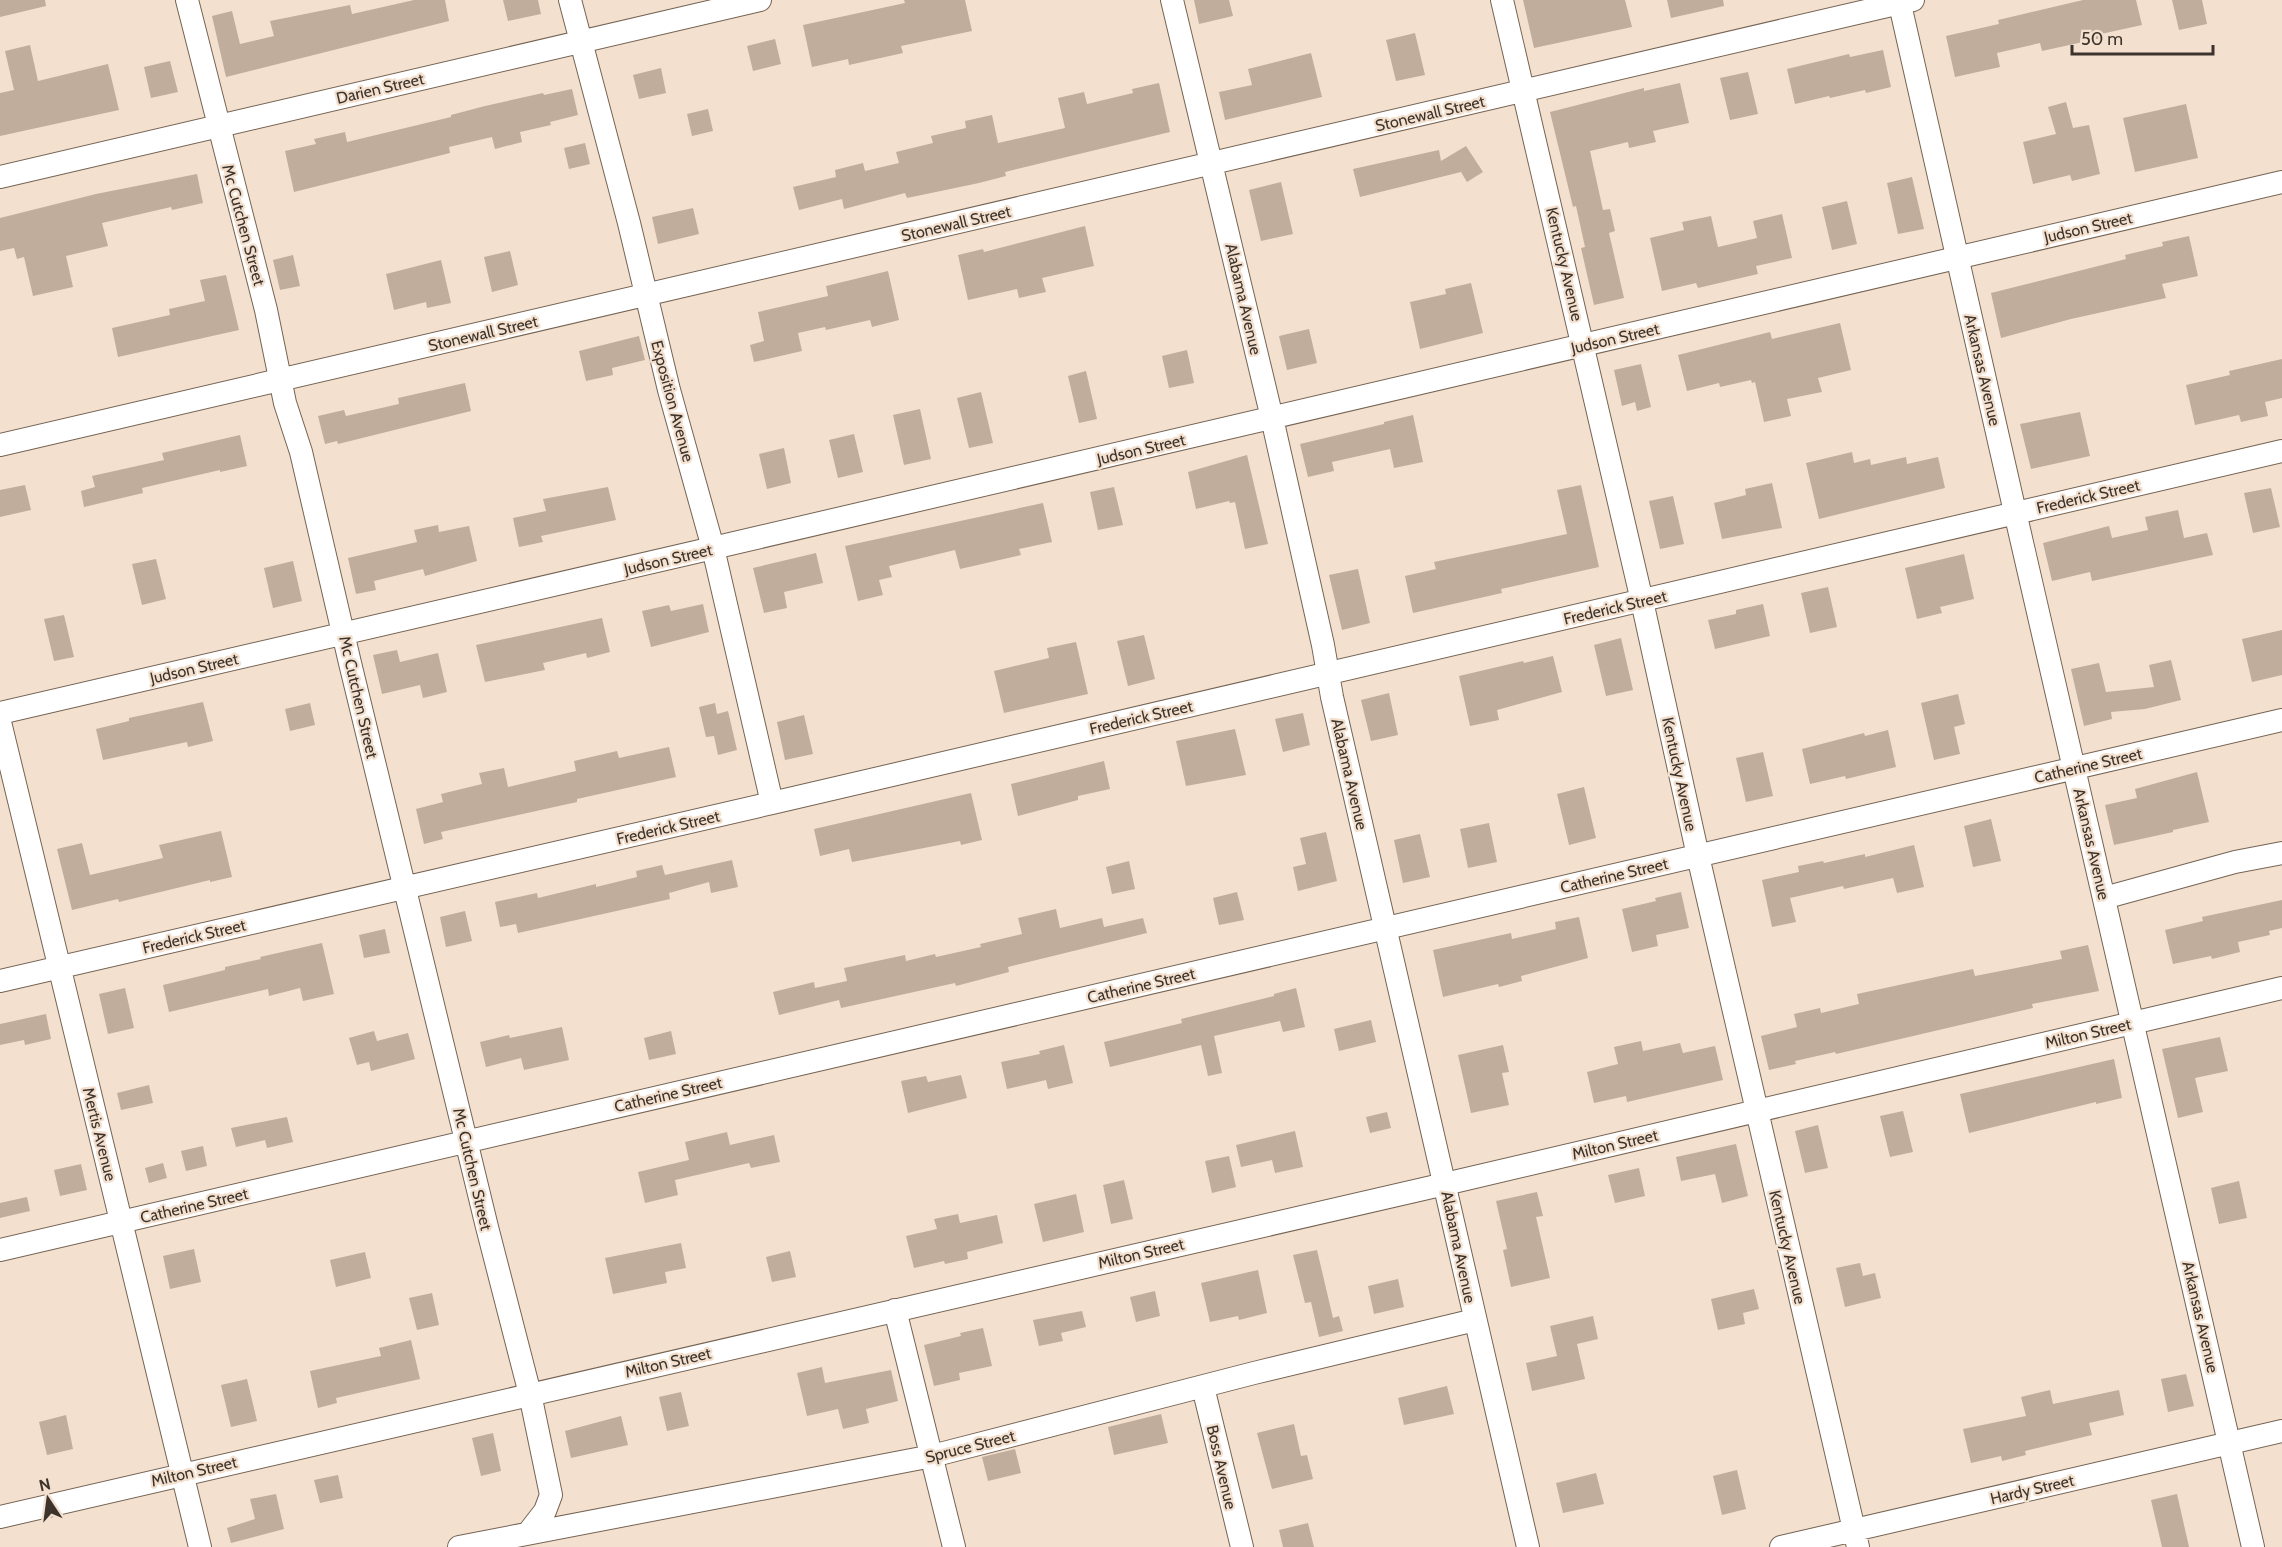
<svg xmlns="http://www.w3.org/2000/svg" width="2282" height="1547" font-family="Cabin,sans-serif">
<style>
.building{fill:#c0ad9c}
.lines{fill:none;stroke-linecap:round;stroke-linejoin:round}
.minor-casing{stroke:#756454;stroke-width:24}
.minor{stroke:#fff;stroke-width:22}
.labels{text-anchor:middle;stroke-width:4.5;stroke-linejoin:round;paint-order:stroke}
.street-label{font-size:16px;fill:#3b332c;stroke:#f4e0ce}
</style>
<rect width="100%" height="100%" fill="#f4e0ce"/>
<path class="building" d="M0,0H45L46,6L0,17Z
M414,0H445L449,21L226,77L212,16L232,11L240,44L274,36L270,21L350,5L352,14Z
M503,0H538L541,14L508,21Z
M904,0H965L972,31L901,46L903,53L849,65L848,59L812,67L803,25L905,3Z
M1194,0H1229L1233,16L1199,24Z
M1523,0H1625L1632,27L1534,48Z
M1667,0H1723L1724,6L1671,18Z
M2083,0H2136L2142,25L2101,34V38L2042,51L2040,43L1997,53L2000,67L1955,77L1946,36L1999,24L1998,20Z
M2172,0H2202L2207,24L2179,30Z
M1415,33L1425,75L1396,81L1386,40Z
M775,39L781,64L753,71L747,46Z
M30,45L38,81L108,64L119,110L0,136V93L14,90L5,51Z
M1883,50L1891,87L1866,93L1865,90L1830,98L1829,96L1795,104L1787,69L1849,54L1850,57Z
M1311,53L1322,97L1225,120L1219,92L1252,85L1248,69Z
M170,61L178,92L151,98L144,67Z
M661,68L666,93L639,99L633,75Z
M1748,72L1758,114L1730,120L1720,78Z
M1159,83L1170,132L1005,172L1006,176L979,183L907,198L905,193L844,209L842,199L799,210L793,187L836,177L835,170L863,163L865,171L899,163L896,152L933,143L931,136L966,128L965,121L992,115L998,143L1065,128L1058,98L1084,92L1087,104L1133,93L1132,89Z
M1680,83L1689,123L1653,131L1656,142L1629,148L1628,142L1590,151L1603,210L1610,209L1615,231L1609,233L1624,298L1594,305L1581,248L1585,247L1576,206L1573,207L1550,112L1644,88V91Z
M572,89L578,115L550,122L551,125L520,132L522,142L495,149L492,137L449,147L450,153L294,192L285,151L316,144L314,139L345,132L347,142L451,117V115L485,106L543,93L544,95Z
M2066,102L2073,128L2089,125L2100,174L2072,181L2070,175L2033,184L2023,142L2056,134L2048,107Z
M2186,104L2198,158L2135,172L2123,118Z
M708,109L713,131L692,136L687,114Z
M585,143L590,164L569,169L564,148Z
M1466,146L1483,172L1467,182L1461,172L1360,197L1353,169L1439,150L1441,161Z
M197,174L203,203L172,210L171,207L102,223L108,246L66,256L73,287L33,296L24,257L17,259L14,248L0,251V218L96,194Z
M1912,177L1924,229L1898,234L1887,183Z
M1281,182L1293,234L1261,241L1249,190Z
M1847,201L1857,244L1832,250L1822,207Z
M693,208L699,234L658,244L652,217Z
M1782,214L1792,258L1756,266L1758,274L1698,288L1696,283L1662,291L1650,238L1684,230L1682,222L1711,216L1718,247L1757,238L1753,221Z
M1085,226L1094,266L1042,278L1046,292L1019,298L1017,289L968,300L958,255L983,249L984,252Z
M2189,236L2198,276L2162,284L2166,298L2071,319L2001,338L1991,293L2126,259L2125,255L2163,246L2162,242Z
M510,251L518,285L492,292L484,257Z
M293,255L300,286L280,290L273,260Z
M441,260L451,303L427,308L426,302L394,310L386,274Z
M888,271L899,320L872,327L870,320L826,330L825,327L798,333L802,351L754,362L750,345L764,341L758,312L828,296L826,286Z
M226,275L239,330L118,357L112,328L170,315L169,309L205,301L200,280Z
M1471,283L1483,333L1420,349L1410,302L1446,294L1445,289Z
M1840,323L1851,370L1818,378L1822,392L1787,399L1791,416L1764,422L1755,382L1752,383L1751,380L1720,387L1719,383L1687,391L1678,355L1770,332L1772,339Z
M1309,329L1317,363L1287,370L1279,336Z
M639,336L645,360L612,368L613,375L586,381L579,351Z
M1187,350L1194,383L1169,388L1162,356Z
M2282,359V398L2265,402L2268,416L2241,422L2239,415L2195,425L2186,385L2230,375L2229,371Z
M1641,364L1651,407L1637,411L1635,402L1622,406L1614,370Z
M1086,371L1097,419L1079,423L1068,376Z
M465,383L471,411L338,444L337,441L325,444L318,416L344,410L346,416L399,404L398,398Z
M981,392L993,443L969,448L957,398Z
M920,409L931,459L904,465L893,415Z
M2080,412L2090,456L2031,469L2020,424Z
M1413,415L1423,462L1394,468L1390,449L1332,462L1334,471L1308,477L1300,444L1384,424V422Z
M854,434L863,472L838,478L829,440Z
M240,435L247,466L220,472V470L142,488L143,493L84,507L81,491L95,487L92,476L164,460L162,453Z
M784,448L791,483L767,489L759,454Z
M1852,452L1854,463L1870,459L1871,465L1906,457L1907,464L1938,457L1945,488L1819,519L1806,463Z
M1247,455L1268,544L1245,549L1235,502L1230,503L1229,501L1196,509L1188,472Z
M1772,483L1782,528L1722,539L1714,503L1746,495L1745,489Z
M25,485L31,510L0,517V490Z
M1581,485L1599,567L1501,589L1502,593L1413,613L1405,576L1436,569L1434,562L1567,534L1557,490Z
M608,487L616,520L541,536L543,542L519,547L513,518L546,511L543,499Z
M1114,487L1123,525L1098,530L1090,492Z
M2271,488L2280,527L2253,533L2244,493Z
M1673,496L1684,544L1660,549L1649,501Z
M1043,503L1052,542L1019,549L1021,555L960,569L955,550L889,566L892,577L879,580L883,595L858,601L845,546Z
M2178,510L2184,538L2207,533L2213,555L2092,581L2090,572L2052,581L2043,543L2109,526L2112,538L2148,530L2145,517Z
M438,525L439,532L469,526L477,561L425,576L423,569L374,581L376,590L356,594L348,558L417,542L414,530Z
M816,553L823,583L784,592L787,608L764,613L753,568Z
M1964,554L1974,599L1940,607L1942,613L1917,619L1905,568Z
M156,559L166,599L142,605L132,564Z
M293,561L302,601L273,608L264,568Z
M1358,569L1370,623L1342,630L1329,575Z
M1828,587L1837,627L1810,633L1801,593Z
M703,604L709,632L651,647L642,611L669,605L671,611Z
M1763,604L1770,636L1715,649L1708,620L1736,614V610Z
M64,615L74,657L54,661L44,619Z
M602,618L610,652L587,658L586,653L543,663L545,670L485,682L476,645Z
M2282,630V675L2252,682L2242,639Z
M1144,635L1155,679L1128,686L1117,641Z
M1621,638L1633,690L1606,696L1594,645Z
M1076,642L1088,694L1004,713L994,671L1049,658L1047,648Z
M397,650L400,662L438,653L447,692L423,698L420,685L382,694L373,655Z
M1553,656L1562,692L1497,710L1499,720L1470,726L1459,676L1523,661L1524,663Z
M2171,660L2181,700L2145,709L2111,712L2112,719L2084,726L2071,669L2099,663L2106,692L2154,687L2149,665Z
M1389,693L1398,735L1371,741L1361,700Z
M1958,694L1965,724L1954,727L1960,754L1934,760L1921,703Z
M203,702L213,741L188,747L187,742L103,760L96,729L129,721V718Z
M310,703L315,725L290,731L285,709Z
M715,703L717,714L728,711L737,750L718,755L714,736L706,737L699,707Z
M1303,713L1310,745L1283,752L1275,719Z
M804,715L813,754L785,760L777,722Z
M1235,729L1246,775L1186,786L1176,741Z
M1888,730L1896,767L1846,779L1845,776L1810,784L1802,749L1864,733L1865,736Z
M669,747L676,777L577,799V802L441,832L443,839L424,844L416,809L443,802L441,794L482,784L479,773L504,768L508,787L576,771L574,761L617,751L619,758Z
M1763,752L1773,796L1746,802L1736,758Z
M1104,761L1110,789L1078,796V800L1018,816L1011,784Z
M2197,772L2209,822L2173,830V832L2114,845L2105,805L2137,798L2135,789Z
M1584,787L1596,838L1569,845L1557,794Z
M971,793L982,840L961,845L960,841L852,862L849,849L820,856L814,829Z
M1991,819L2001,861L1973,867L1964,826Z
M1489,823L1497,862L1468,868L1460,829Z
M221,831L232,877L210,882V880L119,902L118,899L72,910L57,849L82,843L90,875L163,858L159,845Z
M1326,832L1337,881L1298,891L1293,867L1306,864L1300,838Z
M1420,834L1430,877L1403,883L1394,840Z
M1914,845L1924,887L1897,893L1893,878L1844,889L1843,886L1790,898L1796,922L1772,927L1762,880L1799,872L1798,866L1823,861L1824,863L1865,854V857Z
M732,860L738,887L711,893L709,882L669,893L670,899L518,933L516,924L500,927L495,902L537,893L538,898L596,884V887L637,877L636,871L662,865L665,875Z
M1129,861L1135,889L1112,894L1106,867Z
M1237,892L1244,920L1219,925L1213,898Z
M1681,892L1689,928L1656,935L1658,946L1632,952L1622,909L1656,901L1655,898Z
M2282,900V928L2269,931L2270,935L2238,942L2240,952L2212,959L2211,956L2173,964L2165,930L2203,921L2202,917Z
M1056,909L1060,928L1102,918L1104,927L1143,918L1147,933L1008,967L1009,972L956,986L955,983L841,1008L839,1000L779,1015L773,992L814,982L815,988L847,981L844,968L905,955L906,961L935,954L936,957L981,947L980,944L1022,934L1018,918Z
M465,911L472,941L446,947L440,917Z
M1579,917L1588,958L1521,976L1522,981L1499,987L1498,984L1443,997L1433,950L1511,933L1512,939L1556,929L1555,922Z
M385,929L390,953L364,958L359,935Z
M322,943L334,994L303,1001L300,988L269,996L268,989L169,1012L163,985L225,970V967L261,959L260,957Z
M2088,945L2099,991L2032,1004L2033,1008L1836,1054L1835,1052L1795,1061L1796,1064L1769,1070L1761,1036L1797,1027L1794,1014L1820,1008L1821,1013L1859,1004L1857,994L1885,988L1973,969L1975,976L2062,959L2060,951Z
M125,988L134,1028L108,1034L99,994Z
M1296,988L1305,1027L1283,1032L1280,1021L1214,1036L1222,1073L1208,1076L1201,1045L1110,1067L1104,1042L1182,1023L1181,1019L1274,996V994Z
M46,1014L51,1039L25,1045L24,1040L0,1045V1024Z
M1371,1020L1376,1042L1339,1051L1334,1029Z
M562,1027L569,1060L524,1070L521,1058L486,1067L480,1042L509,1035L510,1038Z
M374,1031L377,1041L408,1033L415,1059L371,1071L369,1062L357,1065L349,1038Z
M671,1031L676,1054L649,1060L644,1038Z
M2220,1037L2228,1071L2195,1078L2203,1112L2178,1118L2162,1049Z
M1641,1041L1643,1051L1680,1043L1683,1053L1715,1046L1723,1080L1627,1102L1626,1096L1594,1103L1587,1072L1618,1064L1614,1047Z
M1064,1045L1073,1083L1048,1089L1046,1080L1007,1089L1001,1062L1040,1054L1039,1051Z
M1503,1045L1509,1072L1502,1073L1509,1105L1471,1113L1458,1055Z
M2114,1059L2122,1098L2096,1104V1102L1969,1133L1960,1094Z
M961,1075L967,1098L908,1113L901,1081L926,1076L928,1082Z
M149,1085L153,1103L121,1110L117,1093Z
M1903,1111L1913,1152L1890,1157L1880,1116Z
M1387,1112L1391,1128L1370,1133L1366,1117Z
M287,1117L293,1142L267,1148L265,1140L236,1147L231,1128Z
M1818,1125L1828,1168L1805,1173L1795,1131Z
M1295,1131L1303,1167L1275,1173L1272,1160L1241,1167L1236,1145Z
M727,1132L730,1145L774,1135L780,1162L751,1168L749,1163L675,1180L678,1195L645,1203L638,1172L689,1160L685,1142Z
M1736,1144L1748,1196L1722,1203L1715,1174L1681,1181L1676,1157Z
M203,1146L207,1166L186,1171L181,1151Z
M1229,1156L1236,1187L1212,1193L1205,1161Z
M163,1163L167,1178L149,1183L145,1168Z
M81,1164L87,1190L60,1196L54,1170Z
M1639,1168L1645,1196L1615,1203L1608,1175Z
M1124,1180L1133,1219L1111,1224L1103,1185Z
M2239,1181L2247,1218L2219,1224L2211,1188Z
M1537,1192L1543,1216L1536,1217L1550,1278L1511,1287L1503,1250L1507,1249L1496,1201Z
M1076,1194L1084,1232L1043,1242L1034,1204Z
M27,1197L30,1211L0,1218V1203Z
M958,1214L960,1223L997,1215L1003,1243L967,1252L968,1259L945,1264L944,1261L914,1268L906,1236L937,1229L934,1219Z
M681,1243L686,1268L665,1272L667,1283L613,1294L605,1258Z
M194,1249L201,1282L170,1289L163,1256Z
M1317,1250L1333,1318L1339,1316L1343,1331L1319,1337L1311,1302L1305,1303L1293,1255Z
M790,1251L796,1277L772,1282L766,1257Z
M365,1252L371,1278L336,1287L330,1260Z
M1860,1263L1863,1276L1875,1273L1881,1298L1845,1307L1836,1268Z
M1258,1270L1267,1313L1239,1320L1238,1316L1210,1322L1201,1283Z
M1398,1279L1404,1307L1374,1314L1368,1286Z
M1754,1289L1759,1309L1743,1313L1745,1324L1718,1330L1711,1299Z
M1155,1291L1160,1316L1136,1322L1130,1297Z
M432,1293L439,1325L417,1330L409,1298Z
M1082,1311L1086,1327L1061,1333L1063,1341L1039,1346L1033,1320Z
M1593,1316L1598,1339L1577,1344L1585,1379L1532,1391L1526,1363L1557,1356L1550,1326Z
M983,1328L992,1366L959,1373L960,1380L934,1386L924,1345L961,1336L960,1333Z
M411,1340L420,1379L336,1398L337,1403L318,1408L310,1371L381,1356L379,1348Z
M822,1367L825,1383L891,1370L898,1401L866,1409L869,1423L843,1429L838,1409L807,1416L797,1373Z
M2186,1374L2194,1406L2168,1412L2161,1379Z
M247,1379L257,1421L231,1427L221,1385Z
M1447,1386L1454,1414L1404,1425L1398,1398Z
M2050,1390L2053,1404L2119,1390L2124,1415L2089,1423L2092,1435L2025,1451L2026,1455L2002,1461L2001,1456L1971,1463L1963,1429L2026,1416L2021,1397Z
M681,1392L689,1426L667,1431L659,1397Z
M1161,1414L1168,1443L1114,1455L1108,1427Z
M66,1415L73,1449L47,1455L39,1422Z
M621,1416L628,1445L571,1458L565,1431Z
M1294,1424L1301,1456L1307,1455L1313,1479L1272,1489L1257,1433Z
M493,1433L501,1471L481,1476L472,1438Z
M1015,1449L1021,1473L988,1481L982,1457Z
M1737,1470L1746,1509L1722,1515L1713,1476Z
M1596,1473L1604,1504L1563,1513L1556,1483Z
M338,1475L343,1498L320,1503L314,1480Z
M276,1494L284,1529L231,1543L227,1528L255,1519L250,1499Z
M2177,1494L2189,1547H2162L2151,1500Z
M1308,1523L1314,1547H1283L1279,1530Z"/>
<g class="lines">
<g class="minor-casing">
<path id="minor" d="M187,0L266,310L285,403L301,452L350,663L487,1227L530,1394L551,1495L545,1511L528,1533
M570,0L629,223L669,390L713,548L772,803
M1172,0L1272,418L1323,645L1332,697L1528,1547
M1502,0L1642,601L1698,856L1858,1547
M1899,0L2015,512L2253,1547
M0,177L760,0
M0,445L1913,0
M0,713L713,548L2282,182
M0,722L200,1547
M2104,898L2235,862L2282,853
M0,981L772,803L2282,451
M0,1250L2282,720
M895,1310L954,1547
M1203,1387L1242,1547
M0,1517L1445,1184L2282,988
M459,1547L932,1456L1254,1373L1475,1320
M1781,1547L2282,1431"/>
</g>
<use href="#minor" class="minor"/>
</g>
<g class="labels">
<g class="street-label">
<text transform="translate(380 88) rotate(-13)" y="6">Darien Street</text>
<text transform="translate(1430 113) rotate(-13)" y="6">Stonewall Street</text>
<text transform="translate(956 223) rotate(-13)" y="6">Stonewall Street</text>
<text transform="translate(244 225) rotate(75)" y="6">Mc Cutchen Street</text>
<text transform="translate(2088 227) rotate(-13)" y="6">Judson Street</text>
<text transform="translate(1565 264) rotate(77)" y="6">Kentucky Avenue</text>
<text transform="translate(1244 299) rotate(77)" y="6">Alabama Avenue</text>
<text transform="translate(483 333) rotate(-13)" y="6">Stonewall Street</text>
<text transform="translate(1615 338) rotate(-13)" y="6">Judson Street</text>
<text transform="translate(1983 370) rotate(77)" y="6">Arkansas Avenue</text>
<text transform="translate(673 401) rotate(75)" y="6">Exposition Avenue</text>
<text transform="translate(1141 449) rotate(-13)" y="6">Judson Street</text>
<text transform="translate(2088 496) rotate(-13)" y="6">Frederick Street</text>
<text transform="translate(668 559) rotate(-13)" y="6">Judson Street</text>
<text transform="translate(1615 607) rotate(-13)" y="6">Frederick Street</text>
<text transform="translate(194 668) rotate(-13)" y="6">Judson Street</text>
<text transform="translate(359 697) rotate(77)" y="6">Mc Cutchen Street</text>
<text transform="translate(1141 717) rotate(-13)" y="6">Frederick Street</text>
<text transform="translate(2088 765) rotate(-13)" y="6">Catherine Street</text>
<text transform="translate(1350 774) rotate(77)" y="6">Alabama Avenue</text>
<text transform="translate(1680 774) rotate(78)" y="6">Kentucky Avenue</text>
<text transform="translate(668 827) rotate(-13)" y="6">Frederick Street</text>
<text transform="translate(2092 844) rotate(77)" y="6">Arkansas Avenue</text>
<text transform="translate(1614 875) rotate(-13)" y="6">Catherine Street</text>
<text transform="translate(194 936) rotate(-13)" y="6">Frederick Street</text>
<text transform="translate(1141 985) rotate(-13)" y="6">Catherine Street</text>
<text transform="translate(2088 1033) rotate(-13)" y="6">Milton Street</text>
<text transform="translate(668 1094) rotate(-13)" y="6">Catherine Street</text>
<text transform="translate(100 1134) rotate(76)" y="6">Mertis Avenue</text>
<text transform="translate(1615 1144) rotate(-13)" y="6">Milton Street</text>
<text transform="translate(473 1169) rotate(77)" y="6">Mc Cutchen Street</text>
<text transform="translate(194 1205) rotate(-13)" y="6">Catherine Street</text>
<text transform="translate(1459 1247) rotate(78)" y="6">Alabama Avenue</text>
<text transform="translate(1788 1247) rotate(77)" y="6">Kentucky Avenue</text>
<text transform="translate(1141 1253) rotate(-13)" y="6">Milton Street</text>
<text transform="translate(2201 1317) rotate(77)" y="6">Arkansas Avenue</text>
<text transform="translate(668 1362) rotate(-13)" y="6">Milton Street</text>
<text transform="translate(970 1446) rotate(-14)" y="6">Spruce Street</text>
<text transform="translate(1222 1467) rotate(77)" y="6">Boss Avenue</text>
<text transform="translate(194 1471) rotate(-13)" y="6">Milton Street</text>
<text transform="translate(2032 1489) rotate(-13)" y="6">Hardy Street</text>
</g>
</g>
<g transform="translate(48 1499) rotate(347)" stroke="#f4e0ce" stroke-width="4.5" paint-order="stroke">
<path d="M0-4.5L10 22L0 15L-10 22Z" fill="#3b332c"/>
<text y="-9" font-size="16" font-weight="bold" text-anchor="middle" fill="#3b332c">N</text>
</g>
<path d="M2072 45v9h141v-9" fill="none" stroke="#3b332c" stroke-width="3"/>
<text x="2081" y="45" font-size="18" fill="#3b332c" stroke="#f4e0ce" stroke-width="4.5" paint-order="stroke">50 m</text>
</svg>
